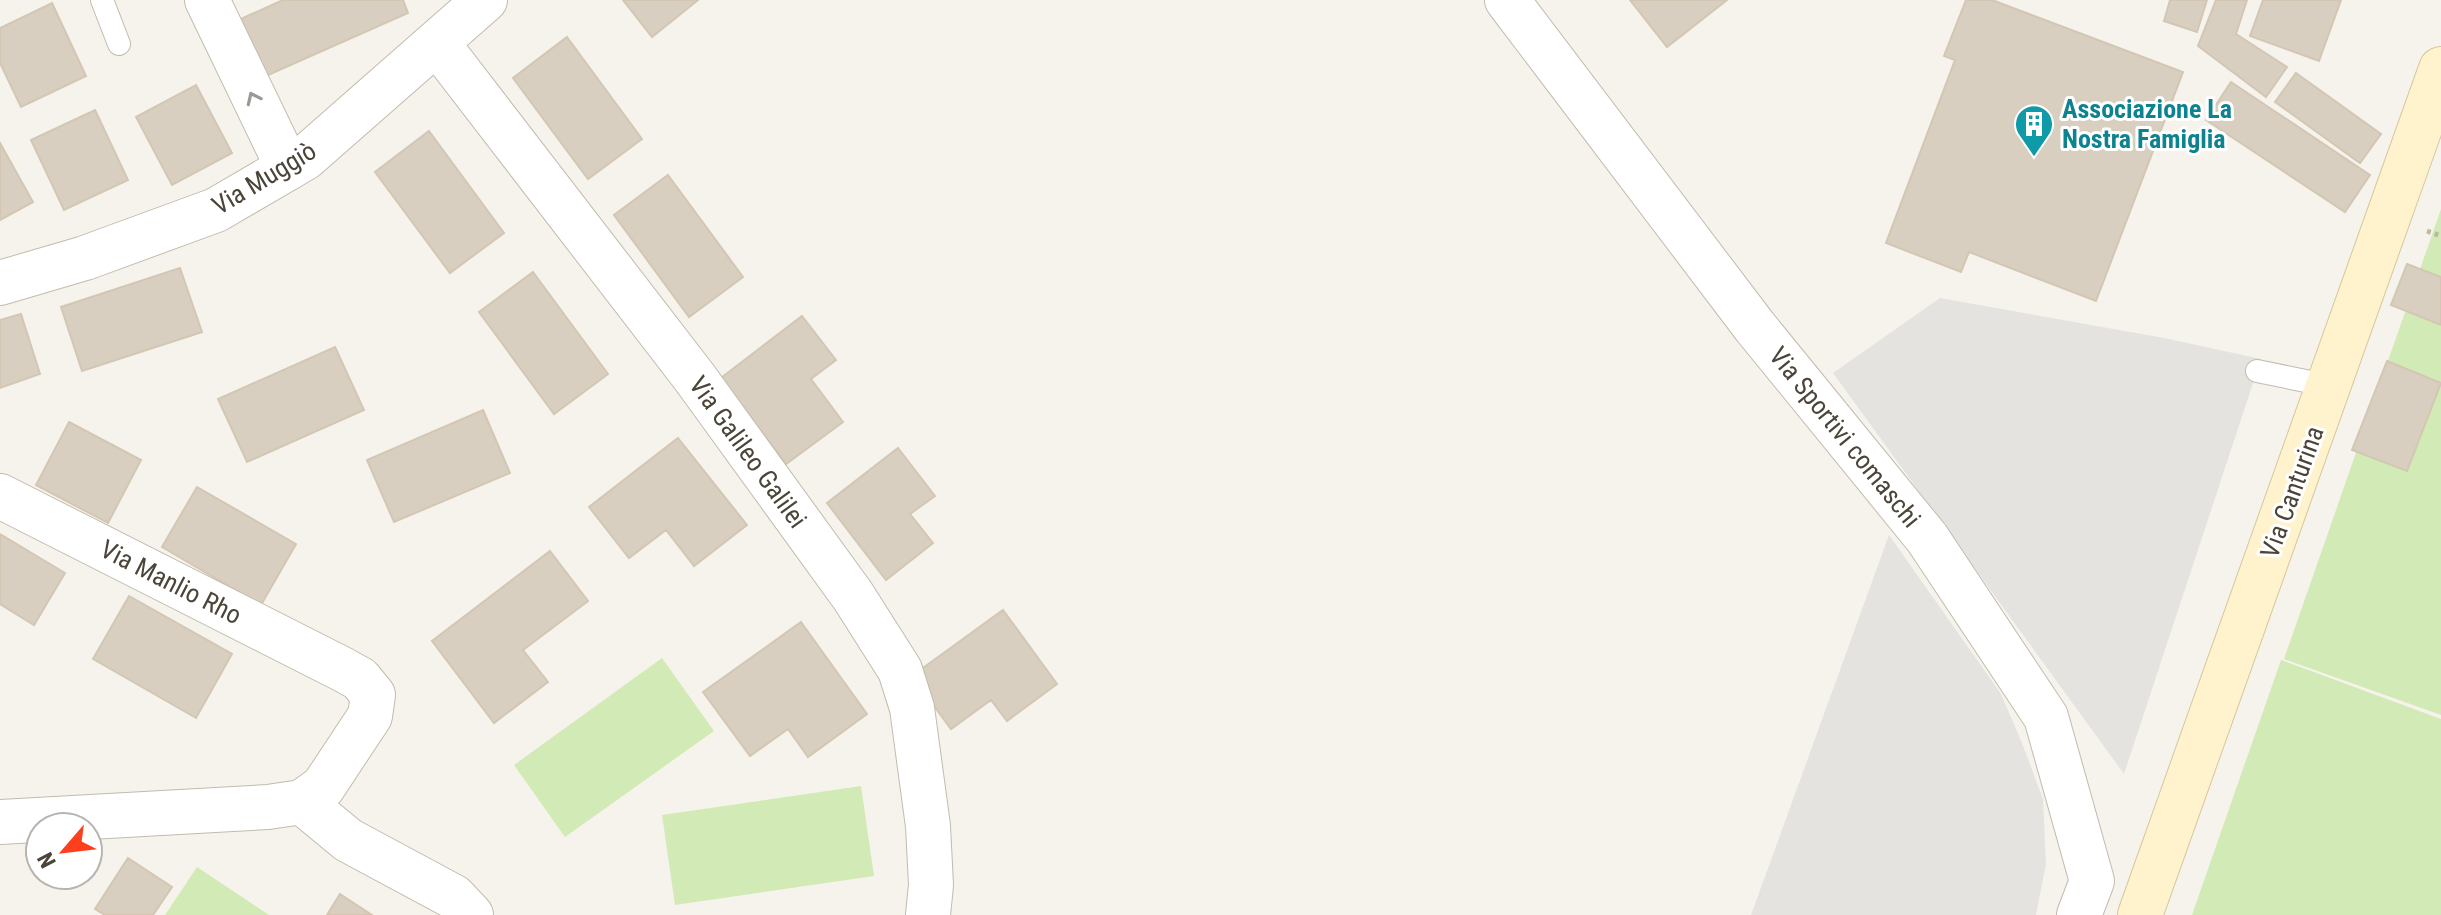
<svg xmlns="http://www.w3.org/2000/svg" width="2441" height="915" font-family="'Roboto Condensed',sans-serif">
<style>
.green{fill:#d2eab5}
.parking{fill:#e5e3e0}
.building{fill:#d8cfc1;stroke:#d3c7b4;stroke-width:2}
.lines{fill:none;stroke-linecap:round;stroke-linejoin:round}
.service-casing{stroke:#c2bbae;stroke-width:24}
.minor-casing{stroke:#c2bbae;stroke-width:46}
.tertiary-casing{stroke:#c2bbae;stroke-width:46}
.secondary-casing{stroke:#d6c79b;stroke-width:46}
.path{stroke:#c4b79f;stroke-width:5;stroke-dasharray:4 4;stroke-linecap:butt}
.service{stroke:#fff;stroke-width:22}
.minor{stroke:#fff;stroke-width:44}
.tertiary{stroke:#fff;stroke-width:44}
.secondary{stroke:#fff3cd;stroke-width:44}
.oneway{stroke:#9c9892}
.labels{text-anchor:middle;stroke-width:6;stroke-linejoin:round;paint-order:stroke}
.culture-label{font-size:26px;font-weight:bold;fill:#0d838f;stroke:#fff;text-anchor:start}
.street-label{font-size:26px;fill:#4b4439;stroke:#fff}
</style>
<rect width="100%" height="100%" fill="#f6f3ec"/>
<path class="green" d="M2441,209V715L2284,659Z
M662,658L714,731L565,837L514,765Z
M2281,660L2441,719V915H2192Z
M861,786L874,876L675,905L662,815Z
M197,867L269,915H165Z"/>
<path class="parking" d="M1940,298L2164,338L2261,359L2124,774L1833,373Z
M1889,535L2001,694L2022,743L2043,799L2046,864L2036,915H1751Z"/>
<path class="building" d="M283,0H403L408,13L257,80L232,23Z
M623,0H698L652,37Z
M1630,0H1727L1667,47Z
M1966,0H1992L2183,72L2096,301L1969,252L1961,272L1886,243L1955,60L1944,56Z
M2170,0H2207L2197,32L2164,21Z
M2216,0H2247L2236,34L2287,67L2266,97L2198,46Z
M2263,0H2341L2319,61L2250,36Z
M52,3L86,76L21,107L0,63V28Z
M567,37L642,139L588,179L513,78Z
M2296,73L2381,134L2360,163L2275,102Z
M2231,82L2370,175L2345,212L2206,120Z
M196,85L232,153L172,185L136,117Z
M95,110L128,180L64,210L31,140Z
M429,131L504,233L450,273L375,172Z
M0,143L33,202L0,220Z
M668,175L743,277L689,317L614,215Z
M2407,264L2441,277V325L2391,305Z
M180,268L202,332L82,371L61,307Z
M533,272L608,374L554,414L479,312Z
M21,314L40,374L0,388V320Z
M802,316L836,360L811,379L843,422L786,464L721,378Z
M335,347L364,410L247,462L218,399Z
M2387,361L2441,383L2407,471L2352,450Z
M483,410L510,473L394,522L367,460Z
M69,422L141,460L108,523L36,485Z
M678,438L747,525L694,566L666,530L629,558L589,507Z
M898,448L935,496L910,514L933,543L886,580L827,503Z
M197,487L296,544L261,605L162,547Z
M0,534L65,573L34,625L0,604Z
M550,551L588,601L523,650L548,682L494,723L432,641Z
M129,596L232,654L196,718L93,659Z
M1003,610L1057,684L1007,721L991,700L951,729L912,676Z
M801,622L867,714L808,757L788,729L750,756L703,692Z
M128,858L172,887L153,915H105L95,909Z
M340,894L372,915H327Z"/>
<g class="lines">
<g class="service-casing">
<path id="service" d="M102,0L119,44
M2257,371L2330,386"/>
</g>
<g class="minor-casing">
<path id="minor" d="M207,0L288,168
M1507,0L1755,327L1927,538L2046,717L2092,881L2079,915
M437,43L695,378L853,596L900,670L912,708L928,826L931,885L928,915
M0,496L342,669L360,679L373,695L370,716L323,787L302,802L268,807L0,822
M302,802L348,840L454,897L471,915"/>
</g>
<g class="tertiary-casing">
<path id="tertiary" d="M0,283L85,258L216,210L305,158L485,0"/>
</g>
<g class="secondary-casing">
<path id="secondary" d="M2140,915L2441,69"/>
</g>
<path class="path" d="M2427,231L2441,236"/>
<use href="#service" class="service"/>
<use href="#minor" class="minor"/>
<use href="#tertiary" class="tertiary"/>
<use href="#secondary" class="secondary"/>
</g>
<defs><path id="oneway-chevron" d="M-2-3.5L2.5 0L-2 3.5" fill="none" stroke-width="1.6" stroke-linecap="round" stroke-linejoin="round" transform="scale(2)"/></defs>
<use class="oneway" href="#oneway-chevron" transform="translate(253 98) rotate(-115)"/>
<defs>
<g id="building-pin" transform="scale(2)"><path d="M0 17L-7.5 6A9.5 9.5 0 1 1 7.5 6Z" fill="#0f9aa8" stroke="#fff"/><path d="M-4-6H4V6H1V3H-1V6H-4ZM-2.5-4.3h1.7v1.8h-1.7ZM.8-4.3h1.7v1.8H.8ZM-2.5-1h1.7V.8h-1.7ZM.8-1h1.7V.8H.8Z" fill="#fff"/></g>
</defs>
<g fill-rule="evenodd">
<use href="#building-pin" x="2034" y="124"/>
</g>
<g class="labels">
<g class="culture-label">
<text x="2062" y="118">Associazione La<tspan x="2062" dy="30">Nostra Famiglia</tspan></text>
</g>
<g class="street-label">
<text transform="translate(264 178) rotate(-31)" y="9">Via Muggiò</text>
<text transform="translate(1845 437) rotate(51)" y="9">Via Sportivi comaschi</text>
<text transform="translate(748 452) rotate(54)" y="9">Via Galileo Galilei</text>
<text transform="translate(2292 492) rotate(-70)" y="9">Via Canturina</text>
<text transform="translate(171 582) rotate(27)" y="9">Via Manlio Rho</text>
</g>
</g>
<g transform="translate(64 851) rotate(242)"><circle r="38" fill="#ffffff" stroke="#b7b4b0" stroke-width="2"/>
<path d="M0-6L14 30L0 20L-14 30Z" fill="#fc3f1d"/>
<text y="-12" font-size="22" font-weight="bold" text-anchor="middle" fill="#4b4439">N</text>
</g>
</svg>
